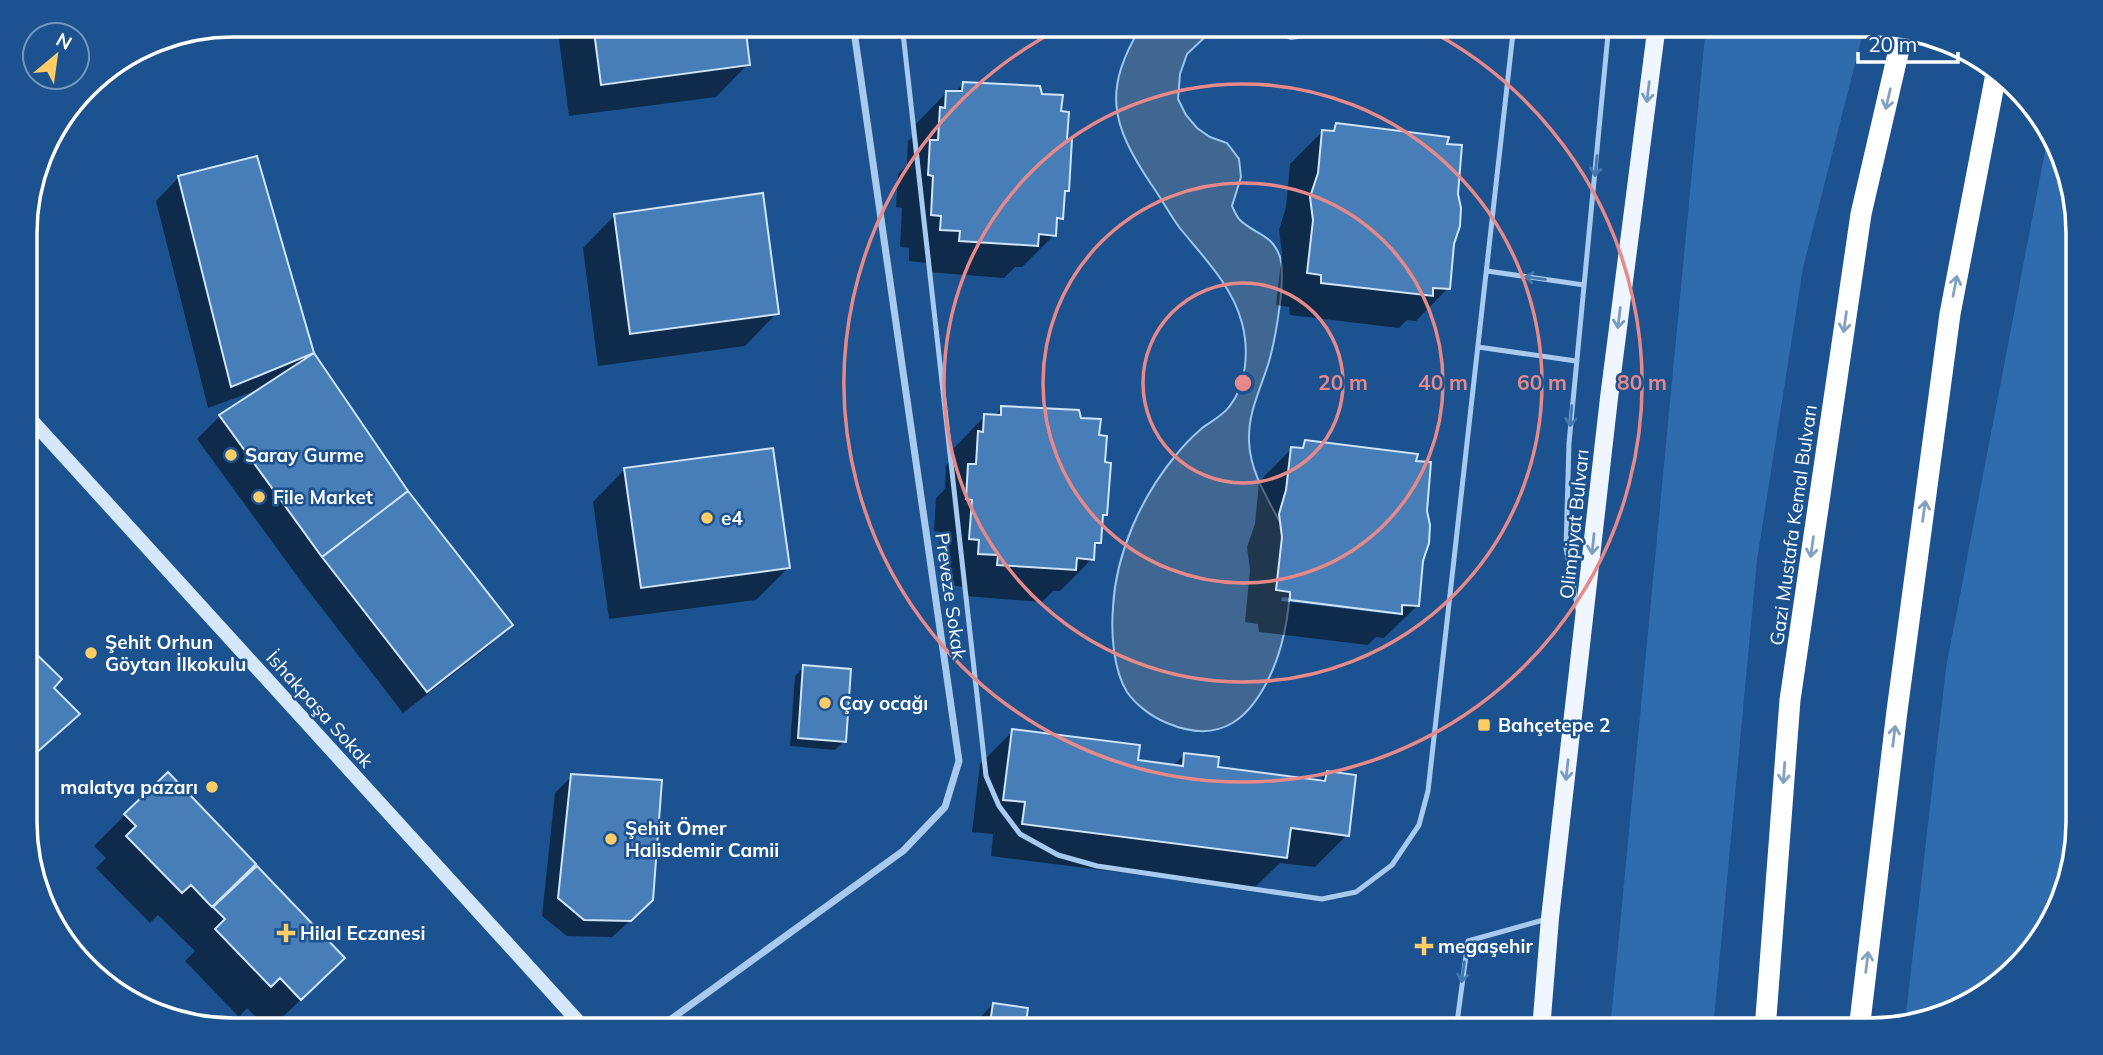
<svg xmlns="http://www.w3.org/2000/svg" width="2103" height="1055" font-family="Mulish,sans-serif">
<style>
.green{fill:#2e6cad}
.water{fill:#3f6792;stroke:#9bc6f0;stroke-width:2}
.shadow{fill:#0007;fill-rule:evenodd}
.building{fill:#487eb8;stroke:#cee4fa;stroke-width:2}
.lines{fill:none;stroke-linecap:round;stroke-linejoin:round}
.lane{stroke:#a8caee;stroke-width:5}
.street{stroke:#a8caee;stroke-width:7}
.secondary{stroke:#d5e7fa;stroke-width:14}
.primary{stroke:#eff6ff;stroke-width:18}
.highway{stroke:#fff;stroke-width:21}
.oneway{stroke:#7a9cc1}
.oneway2{stroke:#82a0c1}
.oneway3{stroke:#4576ac}
.ring{fill:none;stroke:#e88989;stroke-width:3.5}
.poi-dot{fill:#ffcd65;stroke:#1b528f;stroke-width:2.5}
.labels{text-anchor:middle;stroke-width:5;stroke-linejoin:round;paint-order:stroke}
.poi-label{font-size:19px;font-weight:bold;fill:#fff;stroke:#1b528f;text-anchor:start}
.street-label{font-size:19px;fill:#fff;stroke:#1b528f}
.rim{fill:none;stroke:#fff;stroke-width:3.5}
.centre{fill:#e88989;stroke:#1b528f;stroke-width:3.5}
.ring-label{font-size:21px;text-anchor:middle;font-weight:bold;fill:#e88989;stroke:#1b528f;stroke-width:5;stroke-linejoin:round;paint-order:stroke}
</style>
<rect width="100%" height="100%" fill="#1b528f"/>
<path class="green" d="M1706,25H1865L1803,268L1757,560L1713,1030H1610Z
M2048,136L2077,206L2078,715L2074,842L2057,914L1986,995L1905,1023L1946,668Z"/>
<path class="water" d="M1142,25H1324L1311,36L1291,39L1266,30L1245,27L1222,29L1206,36L1187,54L1180,74L1178,99L1186,115L1197,128L1210,137L1227,143L1239,159L1241,177L1232,206C1233,208 1237,217 1239,219C1253,234 1272,233 1280,257C1286,279 1276,335 1270,358C1262,387 1248,410 1249,441C1250,471 1266,496 1280,522C1283,527 1288,534 1290,541C1292,547 1291,556 1291,562C1291,598 1287,636 1273,669C1252,718 1221,746 1167,723C1152,717 1136,705 1127,692C1113,669 1111,634 1113,607C1116,553 1141,497 1176,455C1183,446 1192,437 1201,429C1210,422 1222,416 1229,407C1247,385 1249,350 1242,323C1232,285 1203,257 1179,227C1169,213 1161,198 1151,184C1111,124 1102,90 1142,25Z"/>
<path class="shadow" d="M557,24H743L748,64L716,97L569,116Z
M963,84L1041,95L1059,113L1065,141L1067,191L1063,195L1061,218L1055,224L1054,235L1022,267H1015L1004,278L927,272L928,263L909,261V248L900,247L902,208L896,207L898,174L907,165L908,141L914,136L915,125L947,92L954,93Z
M1337,125L1445,146L1453,244L1448,288L1416,321L1407,320L1399,328L1290,315L1289,307L1276,305L1282,253L1279,230L1286,207L1290,164L1322,132H1330Z
M179,177L312,353L407,492L511,624L488,647L403,713L300,580L197,439L220,416L263,388L208,408L156,201Z
M615,215L777,313L745,346L598,366L583,248Z
M1002,408L1079,420L1097,437L1103,464L1105,514L1101,518L1099,542L1093,548L1092,559L1060,591H1053L1042,602L965,596L966,587L947,585V572L938,571L940,532L934,531L936,498L945,489L946,465L952,460L953,449L985,416L993,417Z
M1306,442L1414,463L1425,511L1417,606L1384,638L1376,637L1368,645L1259,632L1258,624L1245,622L1250,570L1247,547L1255,524L1259,482L1291,449L1298,450ZM1282,597L1390,610V614L1281,601Z
M625,469L788,568L756,600L609,619L593,502Z
M804,667L844,741L835,750L790,746L795,676Z
M1013,731L1136,762L1173,766L1185,754L1216,769L1318,782L1327,773L1347,835L1315,867L1280,863L1253,889L991,856L993,834L972,832L980,764Z
M572,776L634,917L612,937L567,936L542,916L555,793Z
M125,815L234,884L312,989L269,1030L247,1008L239,1017L185,961L195,951L158,915L150,923L96,868L106,858L94,846Z
M61,933L73,946L69,950L67,949Z
M993,1004L1026,1009L1024,1030H968Z"/>
<path class="building" d="M593,24H745L750,65L601,85Z
M963,82L1040,86L1042,94L1063,95L1061,111L1069,112L1067,139H1072L1069,191H1065L1063,219L1057,218L1056,236L1039,234L1038,246L959,241L960,231L940,230L941,216L931,215L933,176L928,175L930,140H938L940,107L945,108L946,91H962Z
M1336,123L1449,137L1447,144L1462,145L1458,194L1461,208L1460,226L1454,244L1450,289L1433,288V296L1321,283V275L1307,273L1313,220L1310,197L1318,173L1322,130L1334,131Z
M257,156L314,353L231,387L178,176Z
M763,193L779,314L630,334L614,214Z
M314,353L408,491L322,557L219,415Z
M1001,406L1079,410L1081,418L1101,419L1099,435L1107,436L1105,462L1111,463L1107,515H1103L1101,543H1095L1094,560L1077,558L1076,570L997,565L998,555L978,554L979,540L969,539L972,500L966,499L968,464H976L978,431L983,432L984,414L1001,415Z
M1305,440L1418,454L1416,461L1431,462L1427,511L1430,525L1429,543L1423,561L1419,606L1402,605V614L1290,600V592L1276,590L1282,537L1279,514L1286,490L1291,447L1303,448Z
M773,448L790,568L641,588L624,468Z
M408,491L513,625L427,692L322,557Z
M26,644L62,679L54,688L80,714L26,762Z
M803,665L851,669L846,742L798,738Z
M1012,729L1140,745L1138,760L1183,766L1184,753L1219,757L1218,767L1325,781L1327,771L1356,775L1349,836L1291,828L1287,858L1022,824L1025,802L1003,800Z
M168,772L256,864L212,907L191,885L182,893L126,836L136,826L124,814Z
M571,774L662,780L653,900L631,921L584,920L558,898Z
M257,866L345,958L301,1000L280,978L271,987L215,929L225,919L213,907Z
M993,1003L1028,1008L1025,1030H989Z"/>
<g class="lines">
<path class="lane" d="M902,24L986,776L999,806L1020,834L1058,855L1097,866L1322,899L1356,892L1392,865L1419,825L1428,791L1514,24
M1487,271L1584,285
M1478,347L1576,361
M1578,610L1566,548L1569,443L1609,24
M1456,1030L1468,941L1547,919"/>
<path class="street" d="M656,1030L903,851L945,807L959,761L853,24"/>
<path class="secondary" d="M25,413L586,1030"/>
<path class="primary" d="M1541,1030L1550,918L1609,398L1657,24"/>
<path class="highway" d="M1765,1030L1790,700L1861,214L1903,32
M1859,1030L1897,711L1950,314L1996,74"/>
</g>
<defs><path id="oneway-shaft" d="M-6 0H5M1.5-3L5.5 0L1.5 3" fill="none" stroke-width="1.6" stroke-linecap="round" stroke-linejoin="round" transform="scale(1.75)"/></defs>
<g class="oneway">
<use href="#oneway-shaft" transform="translate(1648 92) rotate(97)"/>
<use href="#oneway-shaft" transform="translate(1619 318) rotate(97)"/>
<use href="#oneway-shaft" transform="translate(1593 544) rotate(96)"/>
<use href="#oneway-shaft" transform="translate(1567 770) rotate(96)"/>
</g>
<g class="oneway2">
<use href="#oneway-shaft" transform="translate(1888 99) rotate(103)"/>
<use href="#oneway-shaft" transform="translate(1955 286) rotate(-79)"/>
<use href="#oneway-shaft" transform="translate(1845 322) rotate(98)"/>
<use href="#oneway-shaft" transform="translate(1924 511) rotate(-82)"/>
<use href="#oneway-shaft" transform="translate(1812 547) rotate(98)"/>
<use href="#oneway-shaft" transform="translate(1894 736) rotate(-83)"/>
<use href="#oneway-shaft" transform="translate(1784 773) rotate(94)"/>
<use href="#oneway-shaft" transform="translate(1867 962) rotate(-83)"/>
</g>
<g class="oneway3">
<use href="#oneway-shaft" transform="translate(1596 166) rotate(96)"/>
<use href="#oneway-shaft" transform="translate(1535 278) rotate(-172)"/>
<use href="#oneway-shaft" transform="translate(1571 416) rotate(95)"/>
<use href="#oneway-shaft" transform="translate(1463 972) rotate(98)"/>
</g>
<g class="ring">
<circle cx="1243" cy="383" r="100"/>
<circle cx="1243" cy="383" r="200"/>
<circle cx="1243" cy="383" r="299"/>
<path d="M1421 26A399 399 0 1 1 1065 26"/>
</g>
<g class="poi-dot">
<circle cx="231" cy="455" r="7"/>
<circle cx="259" cy="497" r="7"/>
<circle cx="707" cy="518" r="7"/>
<circle cx="91" cy="653" r="7"/>
<circle cx="825" cy="703" r="7"/>
<rect x="1477" y="718" width="14" height="14" rx="3.5"/>
<circle cx="212" cy="787" r="7"/>
<circle cx="611" cy="839" r="7"/>
<path d="M282.5 922.5h7v7h7v7h-7v7h-7v-7h-7v-7h7z"/>
<path d="M1420.5 935.5h7v7h7v7h-7v7h-7v-7h-7v-7h7z"/>
</g>
<g class="labels">
<g class="poi-label">
<text x="245" y="462">Saray Gurme</text>
<text x="273" y="504">File Market</text>
<text x="721" y="525">e4</text>
<text x="105" y="649">Şehit Orhun<tspan x="105" dy="22">Göytan İlkokulu</tspan></text>
<text x="839" y="710">Çay ocağı</text>
<text x="1498" y="732">Bahçetepe 2</text>
<text x="198" y="794" text-anchor="end">malatya pazarı</text>
<text x="625" y="835">Şehit Ömer<tspan x="625" dy="22">Halisdemir Camii</tspan></text>
<text x="300" y="940">Hilal Eczanesi</text>
<text x="1438" y="953">megaşehir</text>
</g>
<g class="street-label">
<text transform="translate(1574 524) rotate(-84)" y="7">Olimpiyat Bulvarı</text>
<text transform="translate(1793 525) rotate(-82)" y="7">Gazi Mustafa Kemal Bulvarı</text>
<text transform="translate(951 596) rotate(82)" y="7">Preveze Sokak</text>
<text transform="translate(320 709) rotate(48)" y="7">İshakpaşa Sokak</text>
</g>
</g>
<path d="M0 0H2103V1055H0ZM233 37H1870A196 196 0 0 1 2066 233V822A196 196 0 0 1 1870 1018H233A196 196 0 0 1 37 822V233A196 196 0 0 1 233 37Z" fill="#1b528f" fill-rule="evenodd"/>
<path class="rim" d="M233 37H1870A196 196 0 0 1 2066 233V822A196 196 0 0 1 1870 1018H233A196 196 0 0 1 37 822V233A196 196 0 0 1 233 37Z"/>
<circle cx="1243" cy="383" r="10" class="centre"/>
<g class="ring-label">
<text x="1343" y="390">20 m</text>
<text x="1443" y="390">40 m</text>
<text x="1542" y="390">60 m</text>
<text x="1642" y="390">80 m</text>
</g>
<g transform="translate(56 56) rotate(29)"><circle r="33" fill="#1b528f" stroke="#7697bc" stroke-width="2"/>
<path d="M0-5L12 26L0 18L-12 26Z" fill="#ffcd65"/>
<text y="-10" font-size="19" font-weight="bold" text-anchor="middle" fill="#ffffff">N</text>
</g>
<path d="M1858 52v10h100v-10" fill="none" stroke="#ffffff" stroke-width="3.5"/>
<text x="1868" y="52" font-size="21" fill="#ffffff" stroke="#1b528f" stroke-width="5" paint-order="stroke">20 m</text>
</svg>
